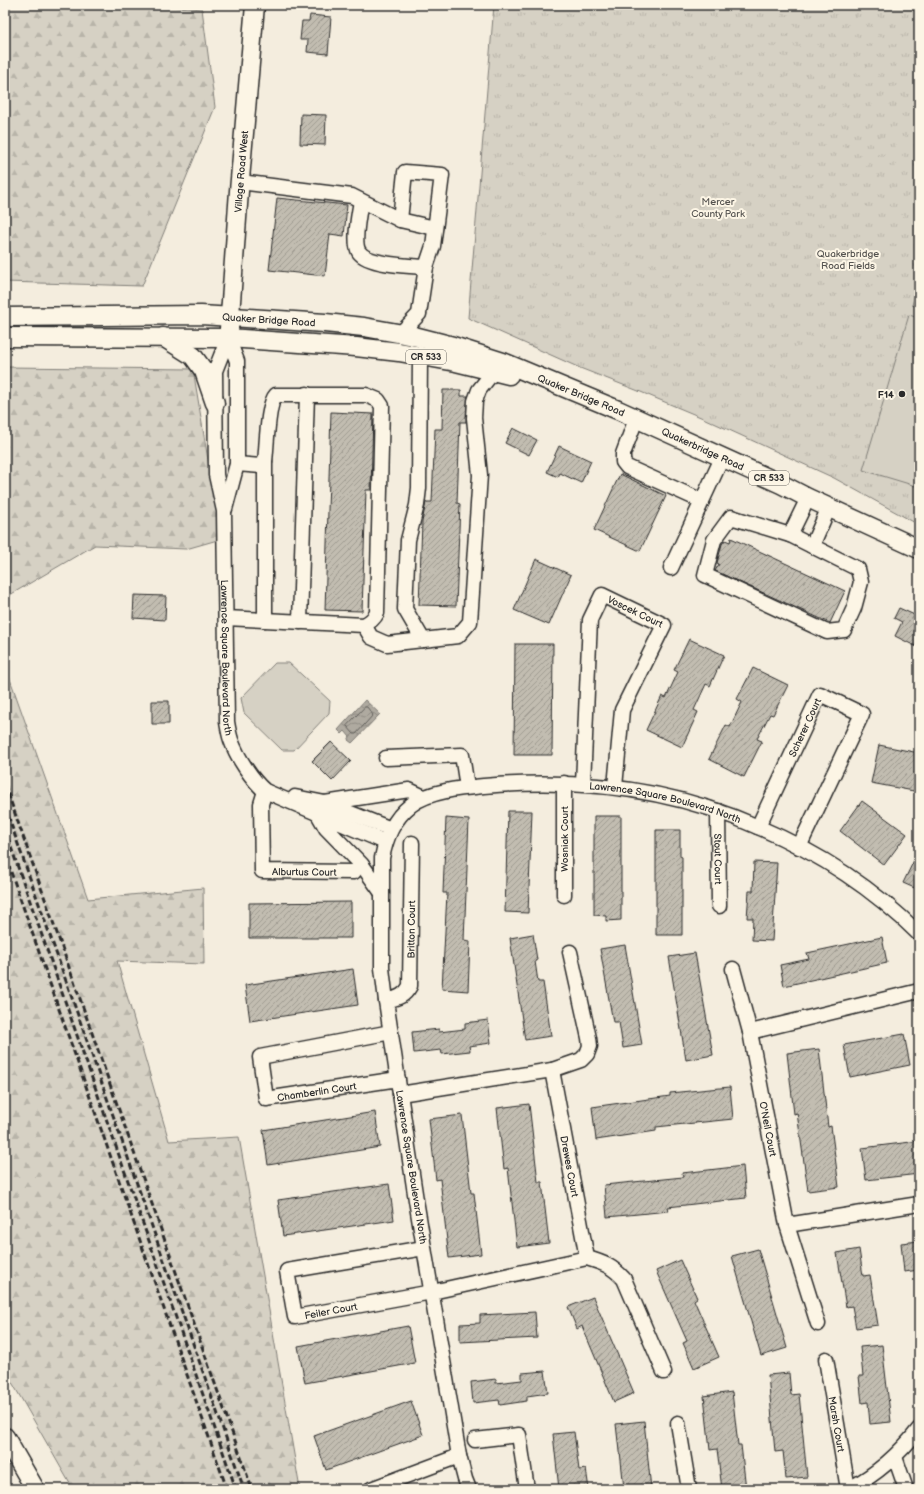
<svg xmlns="http://www.w3.org/2000/svg" width="924" height="1494" font-family="'Balsamiq Sans',sans-serif">
<style>
.forest{fill:url(#forest-firs);stroke:#807e78}
.park{fill:url(#park-tufts);stroke:#807e78}
.pitch{fill:#d6d1c4;stroke:#807e78}
.water{fill:url(#water-waves);stroke:#7a7771}
.lines{fill:none;stroke-linecap:round;stroke-linejoin:round}
.shore{stroke:#605e5a;stroke-width:1}
.building{fill:url(#building-hatch);stroke:#2b2b2b}
.minor-casing{stroke:#2b2b2b;stroke-width:17}
.major-casing{stroke:#2b2b2b;stroke-width:21}
.minor{stroke:#fcf5e5;stroke-width:14}
.major{stroke:#fcf5e5;stroke-width:18}
.rail{stroke:#2b2b2b;stroke-width:3;stroke-dasharray:6 3;stroke-linecap:butt}
.poi-dot{fill:#2b2b2b;stroke:#fcf5e5;stroke-width:1.5}
.labels{text-anchor:middle;stroke-width:4;stroke-linejoin:round;paint-order:stroke}
.shield{fill:#fcf5e5;stroke:#6a6863;stroke-width:1}
.shield-label{font-size:9px;font-weight:bold;fill:#2b2b2b}
.street-label{font-size:10px;fill:#2b2b2b;stroke:#fcf5e5}
.park-label{font-size:10px;fill:#565451;stroke:#fcf5e5}
.poi-label{font-size:10px;font-weight:bold;fill:#2b2b2b;stroke:#fcf5e5;text-anchor:end}
</style>
<defs>
<pattern id="forest-firs" width="22" height="20" patternUnits="userSpaceOnUse"><rect width="22" height="20" fill="#d6d1c4"/><path d="M5 1l3.5 6h-7zM16 11l3.5 6h-7z" fill="#b8b4a9"/></pattern>
<pattern id="park-tufts" width="24" height="20" patternUnits="userSpaceOnUse"><rect width="24" height="20" fill="#d6d1c4"/><path d="M3 7l-1-3M5 7V3M7 7l1-3M15 17l-1-3M17 17v-4M19 17l1-3" fill="none" stroke="#b8b4a9"/></pattern>
<pattern id="water-waves" width="16" height="10" patternUnits="userSpaceOnUse"><rect width="16" height="10" fill="#afaaa0"/><path d="M0 5q4-4 8 0t8 0" fill="none" stroke="#8f8b83"/></pattern>
<pattern id="building-hatch" width="6" height="6" patternUnits="userSpaceOnUse"><rect width="6" height="6" fill="#c2bdb1"/><path d="M-1 1l2-2M0 6l6-6M5 7l2-2" fill="none" stroke="#9e9a90"/></pattern>
</defs>
<rect width="100%" height="100%" fill="#f4edde"/>
<filter id="ink" filterUnits="userSpaceOnUse"><feTurbulence type="fractalNoise" baseFrequency=".025" numOctaves="2"/><feDisplacementMap in="SourceGraphic" scale="8" xChannelSelector="R" yChannelSelector="G"/><feConvolveMatrix kernelMatrix="1 2 1 2 8 2 1 2 1" color-interpolation-filters="sRGB"/></filter>
<g filter="url(#ink)">
<path class="forest" d="M5,5H158L202,9L215,107L142,286L5,282Z
M5,367L193,369L221,539L186,549L95,545L8,596L5,624Z
M5,665L88,899L203,888L204,964L117,961L169,1141L239,1137L300,1489H73L5,1370Z"/>
<path class="park" d="M494,5H919V525L834,478L703,418L636,390L580,368L468,318Z"/>
<path class="pitch" d="M919,282V307L912,305Z
M909,315L919,318V487L863,470Z
M275,663H289L330,701L329,713L294,750H282L244,713L241,698Z"/>
<path class="water" d="M365,700L380,714L352,743L348,740L350,737L345,731L342,734L338,730Z"/>
<g class="lines">
<path class="shore" d="M365,707H367L373,715L356,734H354L347,726Z"/>
</g>
<path class="building" d="M310,15L331,17L328,54L307,52L308,40H300L302,21H309Z
M301,114L326,115L325,145L300,144Z
M277,198L347,205L344,236L330,234L325,276L269,270Z
M443,390H461V396H468L466,422H460L457,503L460,504L456,606L419,605L422,522L426,502H432L435,429H442Z
M331,412L373,414L371,490H366L362,611L325,610Z
M513,428L537,440L529,455L505,443Z
M559,446L591,461L581,483L560,473L558,477L547,472Z
M620,474L666,496L640,551L594,530Z
M731,538L845,591L830,623L715,571L719,564L717,563L722,544L725,540L730,542Z
M536,559L571,575L549,625L514,610Z
M134,595L166,596L165,620L133,618Z
M899,608L919,617V648L895,636L902,622L894,618Z
M689,639L724,655L710,686L706,684L694,710L698,712L682,747L646,730L662,696L666,698L678,672L674,670Z
M515,644H553L552,755H514Z
M753,668L788,685L773,715L770,714L757,739L762,741L744,777L709,759L726,725L730,727L742,702L737,699Z
M152,701H169V724H152Z
M331,742L351,761L332,781L312,761Z
M879,745L919,753V792L871,783Z
M862,801L907,834L884,865L840,831Z
M508,811H532L528,913L505,912Z
M594,816H621V920L606,921V916L594,915Z
M446,818L469,820L464,940L470,941L468,991L442,989L447,893H443Z
M656,830H680V856L682,857V935H656Z
M919,850V890L903,883Z
M754,862L777,863L772,941L752,940L753,918H747L749,891H753Z
M351,902V938H249V903Z
M533,934L537,960L535,961L538,982H543L551,1036L525,1040L510,938Z
M882,937L887,963L784,986L780,965L809,959L807,953Z
M625,945L642,1045L623,1048L619,1022H613L600,949Z
M695,953L713,1055L686,1060L669,957Z
M353,969L358,1005L250,1021L245,985Z
M488,1020L491,1043L469,1046L470,1051L442,1054L441,1050L414,1053L412,1032L439,1029V1032L465,1029V1023Z
M904,1034L910,1065L850,1077L844,1045Z
M819,1049L828,1127L831,1126L839,1187L808,1191L797,1113L794,1114L787,1053Z
M730,1087L733,1119L656,1127V1131L596,1140L592,1107L670,1096V1093Z
M529,1104L538,1182H542L549,1243L517,1247L508,1168L504,1169L497,1108Z
M375,1112L380,1147L268,1165L263,1130Z
M462,1115L471,1193H474L481,1254L449,1258L440,1179L436,1180L429,1119Z
M919,1141V1174L866,1180L862,1148Z
M743,1166L746,1198L668,1207L669,1211L607,1217L604,1185L683,1177L682,1173Z
M389,1184L394,1220L283,1236L278,1200Z
M919,1241V1270L904,1272L901,1243Z
M758,1249L787,1348L761,1356L732,1256Z
M859,1249L863,1276L870,1275L878,1325L856,1328L852,1306L846,1307L837,1253Z
M680,1260L697,1298L694,1300L719,1357L694,1368L683,1343L687,1341L656,1271Z
M593,1297L634,1393L614,1402L582,1326L577,1329L568,1307Z
M535,1312L537,1338L460,1342V1324L480,1323V1315Z
M408,1326L415,1363L305,1383L298,1346Z
M882,1345L891,1422L870,1424L868,1402L862,1403L859,1376H863L860,1347Z
M545,1371L548,1393L527,1396V1401L500,1405L499,1400L473,1403L471,1382L496,1379V1383L522,1380V1373Z
M789,1373L791,1395L799,1394L807,1477L786,1479L783,1451L775,1452L768,1375Z
M732,1392L738,1445H741L746,1489H722L717,1449L710,1450L704,1396Z
M411,1401L423,1435L326,1470L314,1436Z
M644,1421L651,1489H624L619,1442H618L616,1424Z
M574,1432L579,1470L586,1469L589,1489H559L553,1434Z"/>
<g class="lines">
<g class="minor-casing">
<g id="minor">
<path d="M240,182L352,196L400,220L435,228"/>
<path d="M361,201C359,212 353,243 359,252C368,265 411,266 426,267"/>
<path d="M400,334L419,314L426,267L433,246L442,175L405,172L400,220"/>
<path id="s1" d="M228,338L215,371L216,475L224,511L227,722C228,728 229,734 231,740C237,757 252,780 265,791L385,842"/>
<path d="M420,356L419,488L417,505L408,540L405,609L423,640L458,636L470,622L480,475L474,418L475,401L479,390L494,371"/>
<path d="M636,419L623,454V462L627,467L702,501"/>
<path d="M225,509L237,464V361L228,338"/>
<path d="M731,517L790,535L858,569L861,582L854,608L844,630L827,632L705,575L714,540Z"/>
<path d="M790,535L808,498"/>
<path d="M812,546L829,507"/>
<path d="M671,568L722,458"/>
<path d="M226,618L364,625C370,622 374,619 377,613L382,406L378,400L366,395H276C267,404 267,447 265,461L261,466L237,464"/>
<path d="M265,620V461"/>
<path d="M300,622L307,394"/>
<path d="M364,625L371,637L387,644L423,640"/>
<path d="M386,758L462,755L467,787"/>
<path d="M564,783V895"/>
<path id="s2" d="M583,784L590,620L602,595L664,625L622,710L615,787"/>
<path id="s3" d="M265,791L261,804L262,871L354,872"/>
<path d="M295,797L325,803L391,829"/>
<path d="M325,803L409,790L424,797"/>
<path id="s4" d="M718,811L719,906"/>
<path d="M318,814L326,828L362,865L382,893"/>
<path id="s5" d="M758,827L820,694L862,714L799,847"/>
<path id="s6" d="M733,969L750,1032L787,1225L818,1324"/>
<path id="s7" d="M386,1001C397,998 404,997 410,986L412,843"/>
<path id="s8" d="M391,1032L260,1057L266,1099L398,1079"/>
<path d="M750,1032L919,991"/>
<path id="s9" d="M552,1070L587,1258"/>
<path d="M400,1094L552,1070L581,1060L587,1054L590,1046L589,1038L570,952"/>
<path d="M787,1225L919,1204"/>
<path id="s10" d="M424,1248L287,1271L295,1317L432,1292L587,1258C604,1263 612,1266 624,1279L664,1372"/>
<path id="s11" d="M826,1359L848,1489"/>
<path d="M678,1423L689,1489"/>
<path d="M475,1440L519,1435L527,1489"/>
<path d="M895,1457L906,1489"/>
<path d="M371,1489L459,1456"/>
<path id="s12" d="M469,1489L465,1479L459,1456L416,1200L386,1001L382,968V858C386,838 393,819 411,805C428,791 462,788 484,786C578,778 672,788 758,827C817,852 874,889 919,934"/>
<path d="M849,1489C877,1474 899,1455 919,1429"/>
</g>
</g>
<g class="major-casing">
<g id="major">
<path id="s13" d="M5,317L201,315L325,323L364,327L414,336L453,346L503,362L618,410L781,484L808,498L919,549"/>
<path id="s14" d="M229,329L239,191L255,5"/>
<path d="M5,337L228,338L356,347L399,352L456,362L509,375"/>
<path d="M163,337L193,356L204,371L215,403"/>
<path d="M5,1437L35,1489"/>
</g>
</g>
<use href="#minor" class="minor"/>
<use href="#major" class="major"/>
<path class="rail" d="M5,785L252,1489
M5,807L244,1489
M5,830L236,1489
M5,855L227,1489"/>
</g>
</g>
<circle class="poi-dot" cx="902" cy="394" r="4"/>
<g class="labels">
<g class="shield">
<rect x="406" y="350" width="40" height="14" rx="3"/>
<rect x="749" y="471" width="40" height="14" rx="3"/>
</g>
<g class="shield-label">
<text x="426" y="360">CR 533</text>
<text x="769" y="481">CR 533</text>
</g>
<g class="street-label">
<text dy="4" stroke="none"><textPath href="#s14" startOffset="158">Village Road West</textPath></text>
<text dy="4" stroke="none"><textPath href="#s13" startOffset="264">Quaker Bridge Road</textPath></text>
<text dy="4" stroke="none"><textPath href="#s13" startOffset="588">Quaker Bridge Road</textPath></text>
<text dy="4" stroke="none"><textPath href="#s13" startOffset="721">Quakerbridge Road</textPath></text>
<text dy="4" stroke="none"><textPath href="#s2" startOffset="229">Voscek Court</textPath></text>
<text dy="4" stroke="none"><textPath href="#s1" startOffset="323">Lawrence Square Boulevard North</textPath></text>
<text dy="4" stroke="none"><textPath href="#s5" startOffset="110">Scherer Court</textPath></text>
<text dy="4" stroke="none"><textPath href="#s12" startOffset="960">Lawrence Square Boulevard North</textPath></text>
<text transform="translate(564 839) rotate(-90)" y="4">Wosniak Court</text>
<text dy="4" stroke="none"><textPath href="#s4" startOffset="48">Stout Court</textPath></text>
<text dy="4" stroke="none"><textPath href="#s3" startOffset="123">Alburtus Court</textPath></text>
<text dy="4" stroke="none"><textPath href="#s7" startOffset="86">Britton Court</textPath></text>
<text dy="4" stroke="none"><textPath href="#s8" startOffset="227">Chamberlin Court</textPath></text>
<text dy="4" stroke="none"><textPath href="#s6" startOffset="164">O'Neil Court</textPath></text>
<text dy="4" stroke="none"><textPath href="#s9" startOffset="98">Drewes Court</textPath></text>
<text transform="translate(412 1167) rotate(81)" y="4">Lawrence Square Boulevard North</text>
<text dy="4" stroke="none"><textPath href="#s10" startOffset="222">Feiler Court</textPath></text>
<text dy="4" stroke="none"><textPath href="#s11" startOffset="66">Marsh Court</textPath></text>
</g>
<g class="park-label">
<text x="718" y="205">Mercer<tspan x="718" dy="12">County Park</tspan></text>
<text x="848" y="257">Quakerbridge<tspan x="848" dy="12">Road Fields</tspan></text>
</g>
<g class="poi-label">
<text x="894" y="398">F14</text>
</g>
</g>
<rect width="924" height="1494" fill="none" stroke="#fcf5e5" stroke-width="20"/>
<rect x="10" y="10" width="904" height="1474" fill="none" stroke="#2b2b2b" stroke-width="1.5" filter="url(#ink)"/>
</svg>
